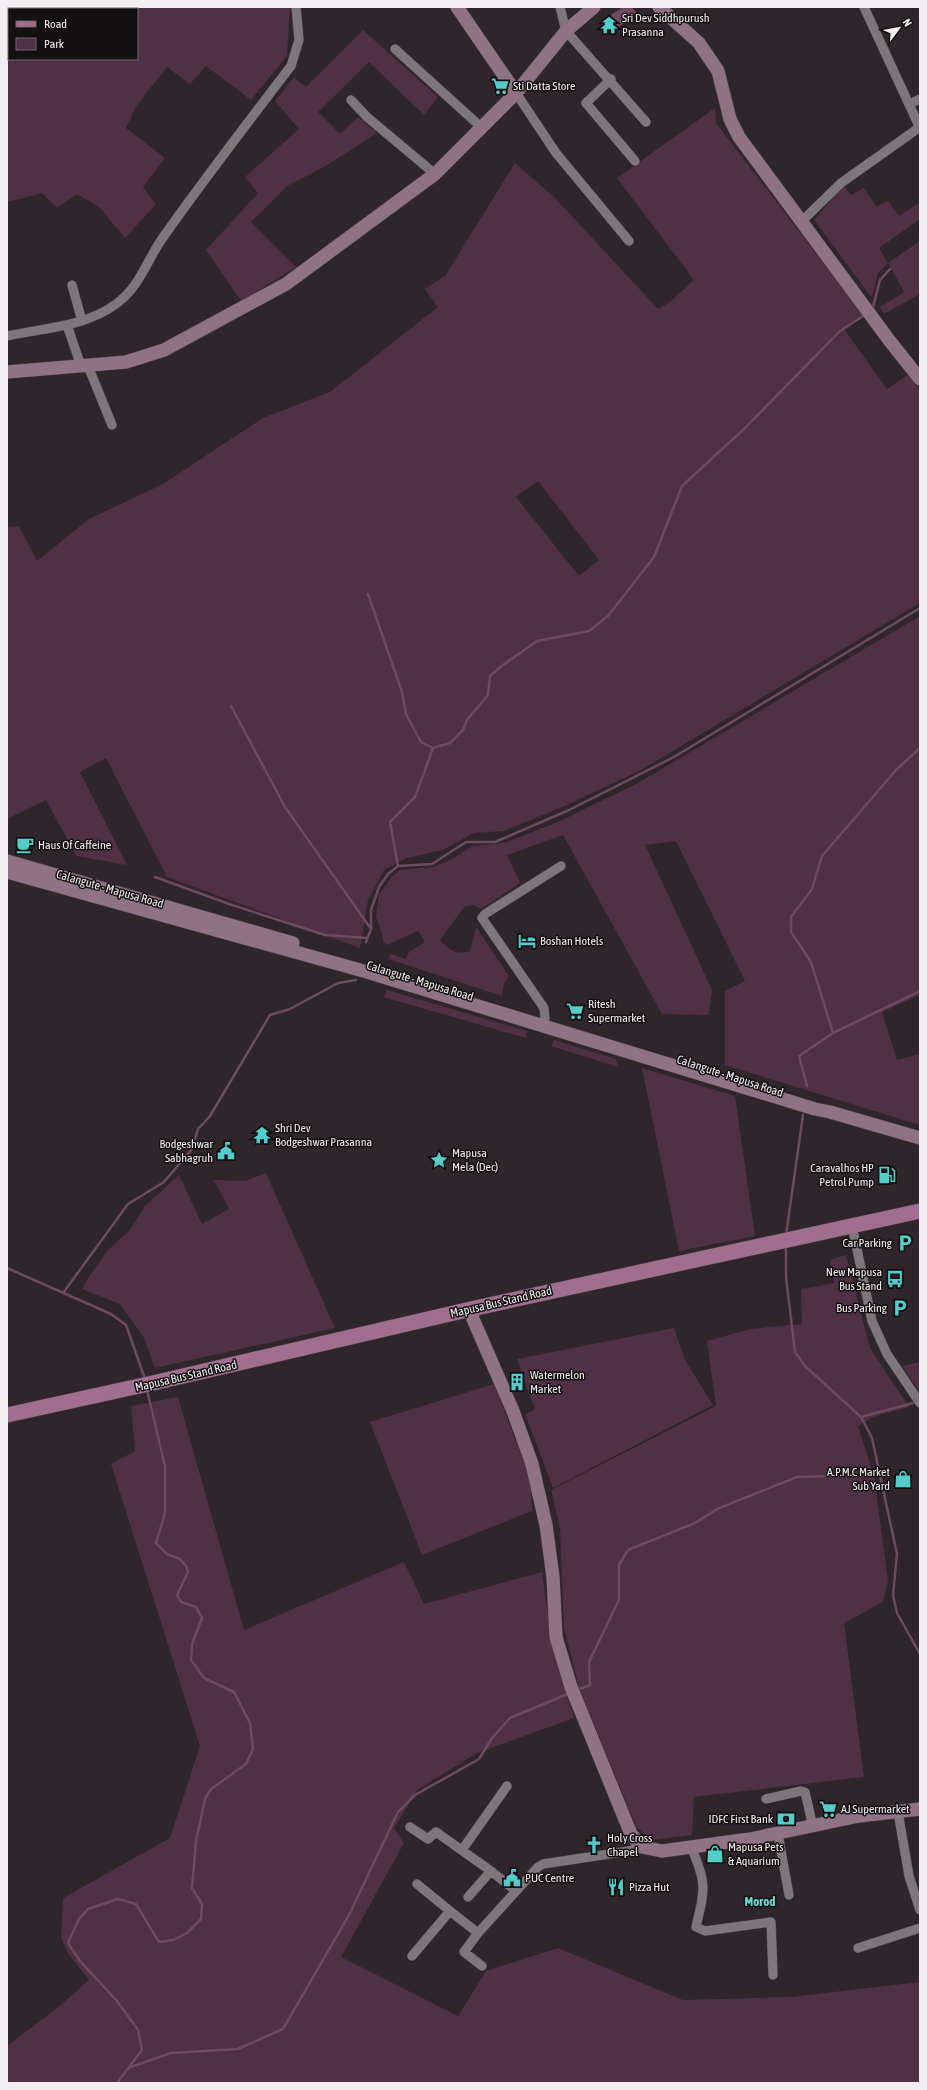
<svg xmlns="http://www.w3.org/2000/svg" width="927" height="2090" font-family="'Asap Condensed',sans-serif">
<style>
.green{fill:#503044;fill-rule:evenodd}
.water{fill:#6e4a60}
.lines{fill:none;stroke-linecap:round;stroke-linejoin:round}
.stream{stroke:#6e4a60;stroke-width:2.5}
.street-casing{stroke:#4b4548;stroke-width:10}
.secondary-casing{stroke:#4b4548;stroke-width:14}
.primary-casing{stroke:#4b4548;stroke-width:16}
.street{stroke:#7f767b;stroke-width:9}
.secondary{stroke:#907285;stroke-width:13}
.primary{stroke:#a26e8f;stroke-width:15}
.labels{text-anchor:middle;stroke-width:3;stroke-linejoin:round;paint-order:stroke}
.poi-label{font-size:12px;fill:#f3eef1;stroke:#141012;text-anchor:start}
.street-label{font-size:12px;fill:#f3eef1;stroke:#141012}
.neighbourhood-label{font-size:13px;font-weight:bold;fill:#6dd9d4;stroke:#141012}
</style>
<rect width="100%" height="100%" fill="#2e262b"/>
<path class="green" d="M7,7H290L287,56L251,100L206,66L190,84L167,67L137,105L126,128L165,158L143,187L156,204L125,238L99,207L77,194L57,208L42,193L7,202ZM9,9H137V59H9Z
M363,30L438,97L424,115L369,62L318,112L340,134L358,117L377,133L324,167L287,186L251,222L296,267L241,301L206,250L258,193L245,177L299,129L275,101L294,77L306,87Z
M715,108L716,123L863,315L844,329L887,389L909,374L920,390V603L641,770L565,806L504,831L474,833L443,850L407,858L384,870L368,900L360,948L167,877L106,758L80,772L127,865L76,856L46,800L7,819V527L19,526L37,561L89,519L163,484L263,418L330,392L438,307L425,289L445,276L515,163L554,197L658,309L670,302L694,280L617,178ZM538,481L599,560L579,576L516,497Z
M844,186L851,195L864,188L876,206L888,201L899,216L920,202V219L879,248L888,263L920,241V294L884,314L880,307L904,292L888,263L878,273L872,298L814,220Z
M920,616V995L882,1012L897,1060L920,1054V1125L725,1065V991L745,981L676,841L645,845L712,990L709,1015L662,1014L563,835L507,855L520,883L481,909L474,905L465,906L440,940C450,951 455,955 470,951L476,927L509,976L504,983L502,996L388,959L391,954L406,959L409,952L425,942L418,931L387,945L383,942L382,933L376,917L379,894L392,877L400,870L433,867L454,858L472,846L504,843L560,821L638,783Z
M387,990L527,1031L526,1038L383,997Z
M554,1040L616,1059L618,1067L551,1046Z
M642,1068L735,1096L755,1236L679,1251Z
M266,1173L335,1328L155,1368L144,1338L120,1304L82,1289L88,1278L108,1250L130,1230L145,1206L179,1175L202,1224L229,1209L214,1180L245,1181Z
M846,1255L870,1348L909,1407L873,1417L858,1426L874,1476L888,1581L883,1602L844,1623L864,1777L694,1797L692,1835L652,1840L637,1828L580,1691L564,1628L560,1528L551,1490L716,1406L707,1341L750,1329L802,1324L801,1289L834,1283L830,1260Z
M674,1328L685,1360L713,1405L553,1488L525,1414L535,1410L517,1359Z
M920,1362V1392L902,1366Z
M494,1384L530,1478L532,1511L422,1555L370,1422Z
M178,1397L244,1630L404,1562L424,1604L542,1572C548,1624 557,1669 574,1718L477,1753L417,1790L394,1828L404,1843L341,1957L458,2016L486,1971L558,1948L683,2000L791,1997L920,1982V2083H7V2046L56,2009L89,1980L67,1952L61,1937L63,1898L170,1838L200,1746L111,1464L135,1451L131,1406Z"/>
<path class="water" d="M623,7H632L637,14L618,27L611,15Z"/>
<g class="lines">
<path class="stream" d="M872,311L880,280L890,269
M368,594L402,692L406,714L421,742L433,748
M231,706L285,807L371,929
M398,866L390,822L415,797L433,748L450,743L463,730L467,720L488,695L490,676L503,665L537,641L589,631L608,616L654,557L682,486L745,428L840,331L866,314
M155,877L229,904L325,935L368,938
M366,942L371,929V910L379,887L388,874L398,866L432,864L466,842H495L569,810L674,757L920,608
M833,1033L811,962L791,932V917L812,889L822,856L896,770L920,748
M807,1086L799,1056L833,1033L920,991
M786,1235L803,1115
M786,1246V1277L795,1352L805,1366L861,1417L872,1438L897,1554L893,1595L897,1613L920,1654
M7,1268L111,1314L126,1325L145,1379
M63,1293L128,1204L164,1182L192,1149L198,1129L210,1116L270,1015L290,1009L338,983L356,980
M861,1417L917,1402
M577,1690L590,1685L589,1662L619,1600V1565L628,1550L695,1523L717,1509L797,1477L830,1476
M131,2067L171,2053L238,2049L283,2029L349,1915L398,1812L415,1795L479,1759L492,1738L510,1718L570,1693
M117,2083L142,2050L138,2030L117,2001L80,1961L68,1943L79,1919L88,1909L118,1899L136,1904L159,1942L173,1940L187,1933L201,1919L202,1904L192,1888L196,1841L205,1799L211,1789L246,1764L253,1749L250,1723L234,1692L204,1678L191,1660L192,1644L202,1618L196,1607L181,1602L177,1595L188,1572L186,1566L180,1559L167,1554L156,1543L165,1513V1466L147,1390"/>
<g class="street-casing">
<path id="street" d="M560,7L566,31L646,122
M864,7L920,128
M395,49L481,127
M611,79L586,103L635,161
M516,93L556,153L629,241
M351,100L367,117L435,174
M909,104L920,99
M801,222L841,183L920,127
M72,285L82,321
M67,325L81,366
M7,336C43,328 85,327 116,304C141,286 147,259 164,236C205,178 248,122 291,66L299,40L296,7
M88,366L112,425
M543,1025L545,1018L544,1008L482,918L485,914L561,866
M854,1235L872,1321L887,1354L920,1403
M766,1799L801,1791L805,1792L813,1827
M898,1812L909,1876L920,1910
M410,1827L428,1839L436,1832L491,1871L516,1891
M778,1834L789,1895
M691,1847C707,1883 705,1889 696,1927L705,1931L771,1922L773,1975
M462,1850L507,1786
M417,1884L450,1911
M468,1897L491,1871
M858,1948L920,1928
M412,1956L450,1911L478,1933
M482,1966L464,1952L478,1933L538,1867L543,1864L629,1851L642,1847"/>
</g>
<g class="secondary-casing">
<path id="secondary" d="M457,7L516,93
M659,7L699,43L718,71L730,119L739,137L889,340L920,379
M7,372L126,362L164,350L286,284L435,174L516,93L566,31L594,7
M7,861L293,943
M7,872L367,972L815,1109L830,1112L920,1138
M471,1309L473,1319L513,1411L532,1464L546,1525L553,1577L556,1637L571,1687L631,1834L642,1847L662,1851L750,1839L859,1816L920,1809"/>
</g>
<g class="primary-casing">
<path id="primary" d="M7,1415L153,1383L471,1309L920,1211"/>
</g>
<use href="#street" class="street"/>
<use href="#secondary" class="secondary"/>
<use href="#primary" class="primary"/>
</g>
<defs>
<g id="temple-bare" transform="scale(1.38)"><path d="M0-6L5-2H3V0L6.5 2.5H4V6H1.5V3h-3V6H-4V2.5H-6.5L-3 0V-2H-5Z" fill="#53cdc9" stroke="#141012" stroke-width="2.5" paint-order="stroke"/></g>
<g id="supermarket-bare" transform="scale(1.38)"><path d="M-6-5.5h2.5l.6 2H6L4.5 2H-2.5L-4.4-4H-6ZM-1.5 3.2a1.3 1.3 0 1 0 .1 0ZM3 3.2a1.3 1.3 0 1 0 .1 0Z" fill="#53cdc9" stroke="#141012" stroke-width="2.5" paint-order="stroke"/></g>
<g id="cafe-bare" transform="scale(1.38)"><path d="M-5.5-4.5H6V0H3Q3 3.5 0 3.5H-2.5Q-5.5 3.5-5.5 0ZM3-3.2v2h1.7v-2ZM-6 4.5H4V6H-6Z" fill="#53cdc9" stroke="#141012" stroke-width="2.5" paint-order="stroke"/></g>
<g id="hotel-bare" transform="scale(1.38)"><path d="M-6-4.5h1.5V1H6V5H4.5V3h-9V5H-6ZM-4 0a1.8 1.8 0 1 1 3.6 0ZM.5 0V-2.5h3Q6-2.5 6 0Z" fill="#53cdc9" stroke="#141012" stroke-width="2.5" paint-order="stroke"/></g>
<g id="civic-bare" transform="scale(1.38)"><path d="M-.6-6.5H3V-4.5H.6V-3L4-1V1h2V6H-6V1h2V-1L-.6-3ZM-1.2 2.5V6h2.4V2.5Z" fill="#53cdc9" stroke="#141012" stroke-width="2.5" paint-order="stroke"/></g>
<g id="sight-bare" transform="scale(1.38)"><path d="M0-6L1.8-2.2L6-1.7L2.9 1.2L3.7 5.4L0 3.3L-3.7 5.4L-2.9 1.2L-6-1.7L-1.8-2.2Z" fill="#53cdc9" stroke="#141012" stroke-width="2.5" paint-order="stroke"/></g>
<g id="fuel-bare" transform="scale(1.38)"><path d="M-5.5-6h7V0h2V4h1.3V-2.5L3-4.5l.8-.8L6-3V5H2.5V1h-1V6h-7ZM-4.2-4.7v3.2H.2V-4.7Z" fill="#53cdc9" stroke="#141012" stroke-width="2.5" paint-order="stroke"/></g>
<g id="parking-bare" transform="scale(1.38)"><path d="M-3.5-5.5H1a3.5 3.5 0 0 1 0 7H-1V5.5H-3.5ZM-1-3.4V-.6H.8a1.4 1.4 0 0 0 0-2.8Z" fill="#53cdc9" stroke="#141012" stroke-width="2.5" paint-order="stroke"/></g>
<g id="bus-bare" transform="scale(1.38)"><path d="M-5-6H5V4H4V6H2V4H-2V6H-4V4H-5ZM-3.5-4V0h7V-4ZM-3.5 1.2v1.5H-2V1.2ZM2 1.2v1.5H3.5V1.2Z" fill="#53cdc9" stroke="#141012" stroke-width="2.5" paint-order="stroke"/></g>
<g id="building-bare" transform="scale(1.38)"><path d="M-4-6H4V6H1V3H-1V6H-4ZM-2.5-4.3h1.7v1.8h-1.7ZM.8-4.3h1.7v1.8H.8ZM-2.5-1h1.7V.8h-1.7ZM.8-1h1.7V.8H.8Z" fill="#53cdc9" stroke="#141012" stroke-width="2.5" paint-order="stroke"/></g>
<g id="shop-bare" transform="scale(1.38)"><path d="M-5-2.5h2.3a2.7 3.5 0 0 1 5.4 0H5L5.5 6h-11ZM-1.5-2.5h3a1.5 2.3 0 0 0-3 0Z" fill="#53cdc9" stroke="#141012" stroke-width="2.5" paint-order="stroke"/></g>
<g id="bank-bare" transform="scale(1.38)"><path d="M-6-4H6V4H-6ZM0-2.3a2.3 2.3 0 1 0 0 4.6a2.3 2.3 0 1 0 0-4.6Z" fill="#53cdc9" stroke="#141012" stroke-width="2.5" paint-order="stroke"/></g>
<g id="church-bare" transform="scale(1.38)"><path d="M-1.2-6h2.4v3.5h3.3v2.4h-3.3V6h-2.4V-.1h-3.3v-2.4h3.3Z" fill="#53cdc9" stroke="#141012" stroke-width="2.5" paint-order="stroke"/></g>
<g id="restaurant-bare" transform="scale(1.38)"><path d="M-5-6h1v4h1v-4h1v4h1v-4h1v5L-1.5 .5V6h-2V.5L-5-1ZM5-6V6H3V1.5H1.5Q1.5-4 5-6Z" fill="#53cdc9" stroke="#141012" stroke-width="2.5" paint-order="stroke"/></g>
</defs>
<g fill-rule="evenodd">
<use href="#temple-bare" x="609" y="25"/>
<use href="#supermarket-bare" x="500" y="86"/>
<use href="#cafe-bare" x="25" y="845"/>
<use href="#hotel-bare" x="527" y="941"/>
<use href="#supermarket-bare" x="575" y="1011"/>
<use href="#temple-bare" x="262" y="1135"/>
<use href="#civic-bare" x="226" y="1151"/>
<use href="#sight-bare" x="439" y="1160"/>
<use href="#fuel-bare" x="887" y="1175"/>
<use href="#parking-bare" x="905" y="1243"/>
<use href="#bus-bare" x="895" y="1279"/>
<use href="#parking-bare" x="900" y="1308"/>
<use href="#building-bare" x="517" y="1382"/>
<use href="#shop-bare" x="903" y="1479"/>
<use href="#supermarket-bare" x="828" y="1809"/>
<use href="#bank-bare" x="786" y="1819"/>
<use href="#church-bare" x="594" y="1845"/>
<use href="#shop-bare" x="715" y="1854"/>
<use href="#civic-bare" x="512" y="1878"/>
<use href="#restaurant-bare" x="616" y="1887"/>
</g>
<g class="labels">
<g class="poi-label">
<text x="622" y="22">Sri Dev Siddhpurush<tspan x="622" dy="14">Prasanna</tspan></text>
<text x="513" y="90">Sti Datta Store</text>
<text x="38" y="849">Haus Of Caffeine</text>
<text x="540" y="945">Boshan Hotels</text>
<text x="588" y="1008">Ritesh<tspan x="588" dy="14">Supermarket</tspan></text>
<text x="275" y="1132">Shri Dev<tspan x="275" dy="14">Bodgeshwar Prasanna</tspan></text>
<text x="213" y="1148" text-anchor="end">Bodgeshwar<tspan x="213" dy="14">Sabhagruh</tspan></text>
<text x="452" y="1157">Mapusa<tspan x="452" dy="14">Mela (Dec)</tspan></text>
<text x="874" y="1172" text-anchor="end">Caravalhos HP<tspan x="874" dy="14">Petrol Pump</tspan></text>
<text x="892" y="1247" text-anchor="end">Car Parking</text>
<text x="882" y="1276" text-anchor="end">New Mapusa<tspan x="882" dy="14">Bus Stand</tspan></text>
<text x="887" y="1312" text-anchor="end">Bus Parking</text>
<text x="530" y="1379">Watermelon<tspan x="530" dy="14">Market</tspan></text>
<text x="890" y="1476" text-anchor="end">A.P.M.C Market<tspan x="890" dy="14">Sub Yard</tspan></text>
<text x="841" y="1813">AJ Supermarket</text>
<text x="773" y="1823" text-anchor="end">IDFC First Bank</text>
<text x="607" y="1842">Holy Cross<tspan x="607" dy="14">Chapel</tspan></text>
<text x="728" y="1851">Mapusa Pets<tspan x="728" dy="14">&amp; Aquarium</tspan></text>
<text x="525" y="1882">PUC Centre</text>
<text x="629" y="1891">Pizza Hut</text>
</g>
<g class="street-label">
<text transform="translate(110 889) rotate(16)" y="4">Calangute - Mapusa Road</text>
<text transform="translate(420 981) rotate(17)" y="4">Calangute - Mapusa Road</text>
<text transform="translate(730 1076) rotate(18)" y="4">Calangute - Mapusa Road</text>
<text transform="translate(501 1302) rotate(-13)" y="4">Mapusa Bus Stand Road</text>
<text transform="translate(186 1376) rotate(-13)" y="4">Mapusa Bus Stand Road</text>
</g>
<g class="neighbourhood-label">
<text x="760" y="1906">Morod</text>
</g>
</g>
<rect width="927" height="2090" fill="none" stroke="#f3eef1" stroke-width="16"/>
<rect x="8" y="8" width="130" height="52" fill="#141012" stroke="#6d696b"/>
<rect x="16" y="21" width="20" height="6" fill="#a26e8f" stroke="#6d696b"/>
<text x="44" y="28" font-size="12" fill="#f3eef1">Road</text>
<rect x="16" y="38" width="20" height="12" fill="#503044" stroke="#6d696b"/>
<text x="44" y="48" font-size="12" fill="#f3eef1">Park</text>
<g transform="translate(899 28) rotate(58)" stroke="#141012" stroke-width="3" paint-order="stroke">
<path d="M0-3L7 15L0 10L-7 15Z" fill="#f3eef1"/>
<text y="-6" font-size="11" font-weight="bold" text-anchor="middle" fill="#f3eef1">N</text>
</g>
</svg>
